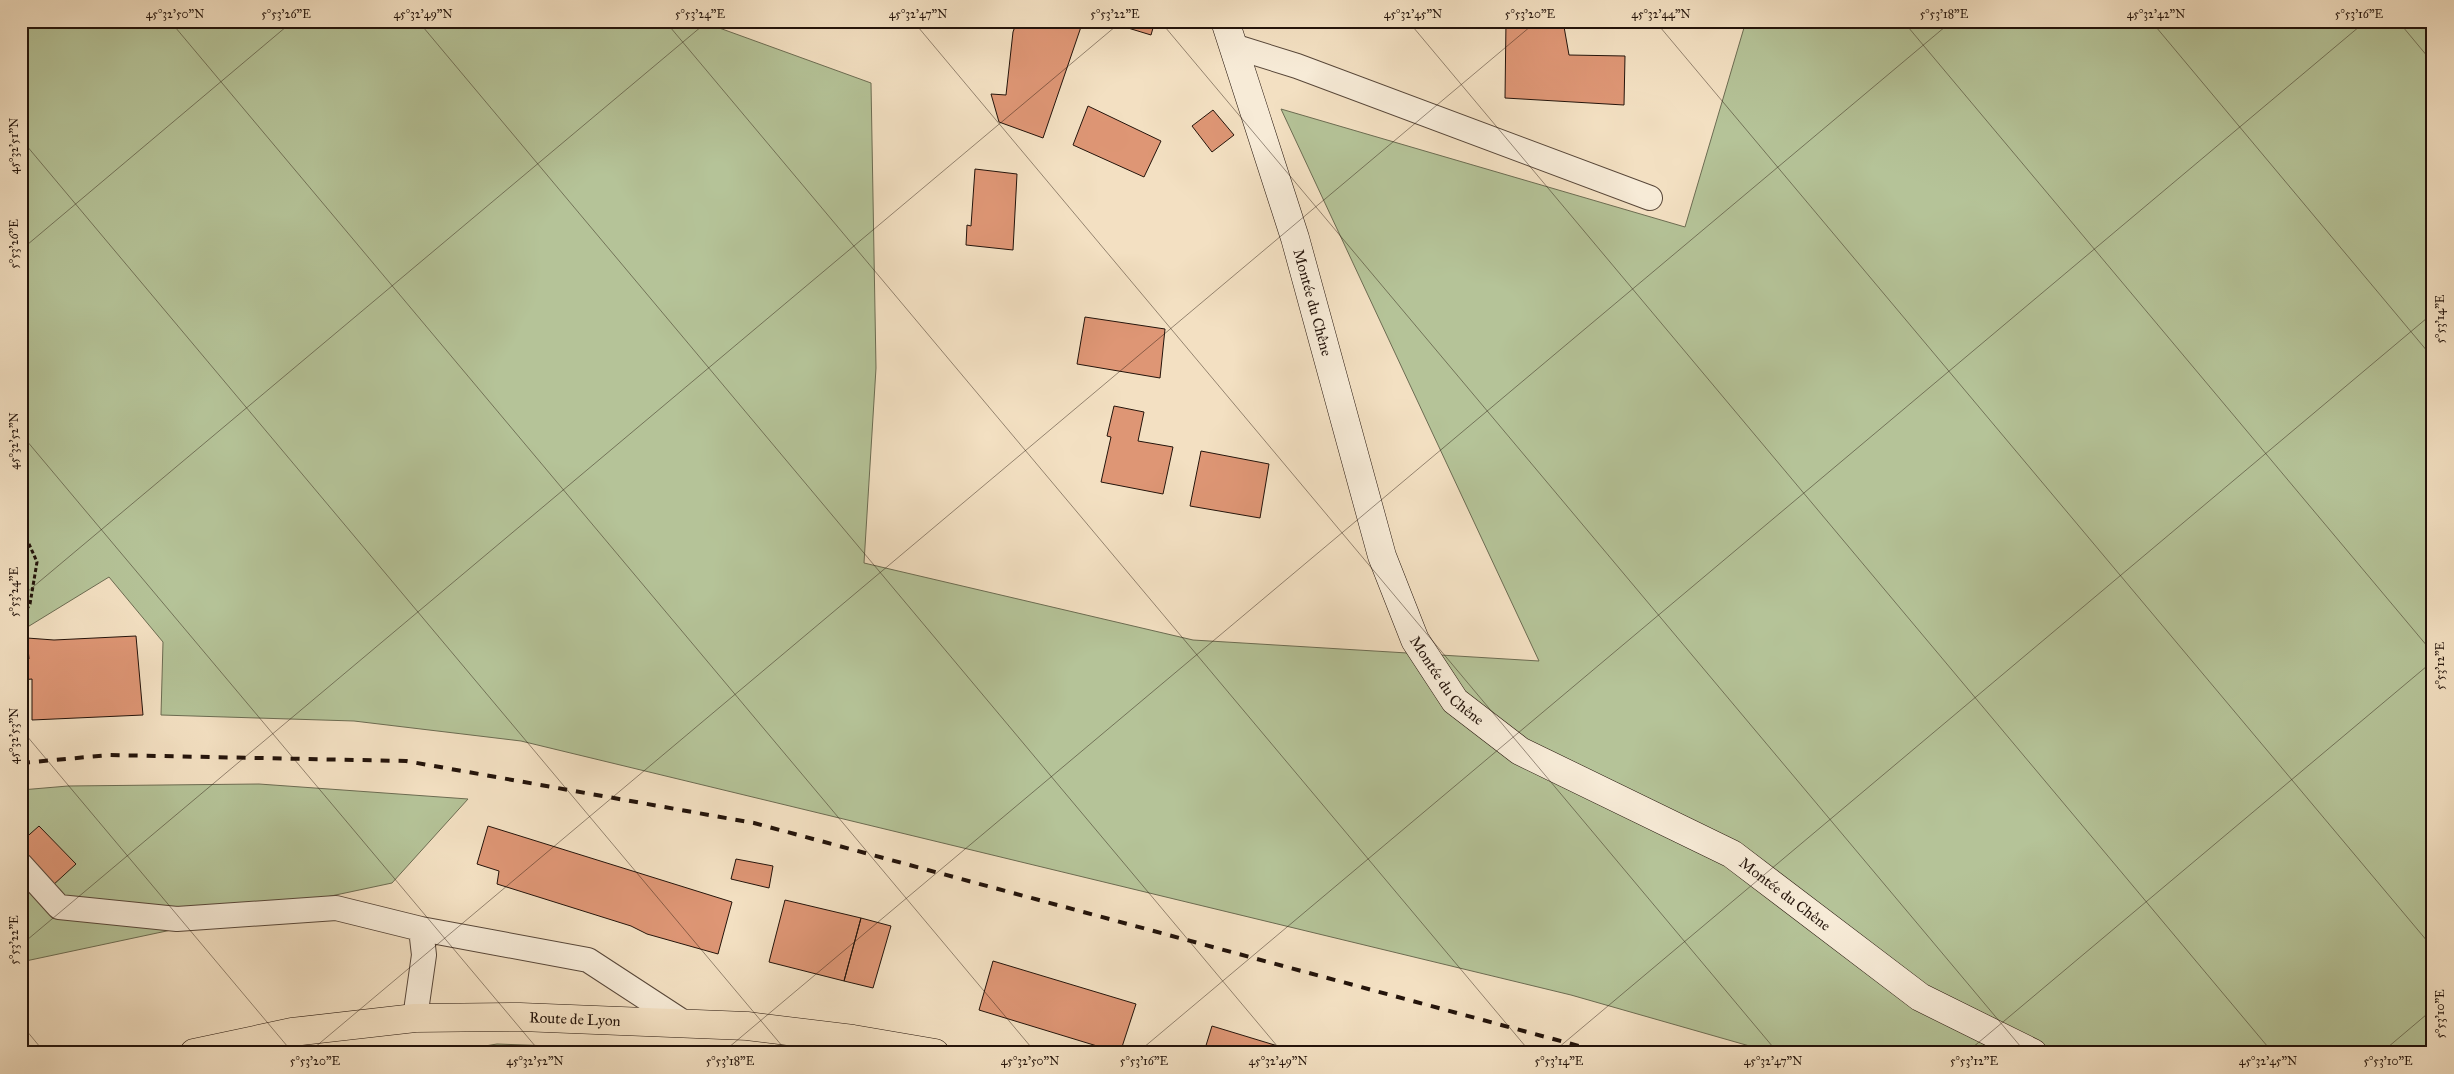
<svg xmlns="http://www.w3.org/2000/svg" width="2454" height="1074" font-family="'IM FELL Great Primer',serif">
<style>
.green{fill:#b5c398;stroke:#6c6c52}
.building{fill:#de9675;stroke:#24140b}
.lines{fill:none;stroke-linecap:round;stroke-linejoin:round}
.lane-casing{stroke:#584739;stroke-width:26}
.secondary-casing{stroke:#24140b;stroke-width:29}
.primary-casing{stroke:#24140b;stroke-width:29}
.path{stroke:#24140b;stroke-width:3;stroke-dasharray:4 2.5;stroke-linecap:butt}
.lane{stroke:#f7ebd7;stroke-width:24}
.secondary{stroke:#f7ebd7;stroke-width:28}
.primary{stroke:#f3e0c2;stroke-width:28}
.rail{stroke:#24140b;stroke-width:4;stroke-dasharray:9 9;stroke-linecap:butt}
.ticks{fill:none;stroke:#24140b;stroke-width:1;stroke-opacity:0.45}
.labels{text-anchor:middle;stroke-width:4;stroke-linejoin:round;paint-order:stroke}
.street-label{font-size:15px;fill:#24140b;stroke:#f7ebd7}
.neatline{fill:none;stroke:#24140b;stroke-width:2}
.ticks-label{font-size:12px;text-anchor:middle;fill:#24140b}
</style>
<rect width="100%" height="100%" fill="#f3e0c2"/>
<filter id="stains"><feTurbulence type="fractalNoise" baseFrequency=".004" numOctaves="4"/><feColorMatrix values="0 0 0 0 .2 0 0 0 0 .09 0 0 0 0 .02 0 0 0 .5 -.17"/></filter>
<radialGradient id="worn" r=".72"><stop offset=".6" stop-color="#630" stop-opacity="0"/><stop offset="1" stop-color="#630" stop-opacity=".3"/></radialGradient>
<path class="green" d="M21,21H700L871,83L876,368L864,563L1193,640L1539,661L1281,109L1685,227L1746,21H2433V1053H1774L1571,995L521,741L354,721L161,715L163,642L109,577L21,631Z
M259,784L468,799L392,883L21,962V790L68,786Z
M497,1044L659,1050L682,1053H443Z"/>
<path class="building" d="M1017,21H1083L1043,138L999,122L991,94L1006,95L1013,32Z
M1105,21H1155L1151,35Z
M1506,21H1563L1569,55L1625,56L1624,105L1505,98Z
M1088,106L1161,141L1144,177L1073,145Z
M1213,110L1234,135L1212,152L1192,126Z
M975,169L1017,174L1013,250L966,245L967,225L971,226Z
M1085,317L1165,329L1160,378L1077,364Z
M1114,406L1144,412L1138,441L1173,447L1163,494L1101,482L1111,437L1107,436Z
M1201,451L1269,464L1260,518L1190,506Z
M136,636L143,715L32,720V679L21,680V661L29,659L27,638L54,640Z
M39,826L76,864L52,886L21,847V842Z
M488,826L732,902L718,954L647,934L631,926L497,884L499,871L477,864Z
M736,859L773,866L769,888L731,879Z
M785,900L861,918L844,981L769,962Z
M861,918L891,926L873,988L844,981Z
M993,961L1136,1004L1120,1053L979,1010Z
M1212,1026L1291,1050V1053H1206L1204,1052Z"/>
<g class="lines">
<g class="lane-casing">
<path id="lane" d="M1233,46L1297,66L1650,198
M21,865L59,907L177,919L336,908L421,929L424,955L415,1018
M421,929L588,960L686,1024"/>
</g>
<g class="secondary-casing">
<g id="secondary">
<path id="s1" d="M1225,21L1295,238L1382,556L1415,640L1455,701L1520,751L1732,854L1920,997L2033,1053"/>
</g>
</g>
<g class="primary-casing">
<g id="primary">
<path id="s2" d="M194,1053L292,1032L415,1018L520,1017L747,1026L853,1039L935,1053"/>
</g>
</g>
<path class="path" d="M21,526L37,562L30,604L21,619"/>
<use href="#lane" class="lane"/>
<use href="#secondary" class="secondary"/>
<use href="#primary" class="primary"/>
<path class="rail" d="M21,763L110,755L406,761L754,823L1605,1053"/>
</g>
<path class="ticks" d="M170,21L1036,1053M418,21L1283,1053M665,21L1531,1053M913,21L1778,1053M1160,21L2026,1053M1408,21L2273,1053M1655,21L2433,948M1903,21L2433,653M2151,21L2433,358M2398,21L2433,63M21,139L788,1053M21,250L293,21M21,434L541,1053M21,597L708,21M21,729L293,1053M21,945L1122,21M21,1024L45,1053M308,1053L1537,21M722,1053L1952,21M1137,1053L2366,21M1552,1053L2433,313M1966,1053L2433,661M2381,1053L2433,1009"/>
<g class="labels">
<g class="street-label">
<text dy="5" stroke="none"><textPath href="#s1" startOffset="295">Montée du Chêne</textPath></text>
<text dy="5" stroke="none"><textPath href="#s1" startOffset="700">Montée du Chêne</textPath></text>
<text dy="5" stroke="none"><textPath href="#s1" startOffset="1105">Montée du Chêne</textPath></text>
<text dy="5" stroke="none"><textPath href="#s2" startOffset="384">Route de Lyon</textPath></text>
</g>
</g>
<rect width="2454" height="1074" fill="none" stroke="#f3e0c2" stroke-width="55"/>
<rect x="28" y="28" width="2398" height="1018" class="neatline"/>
<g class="ticks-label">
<text x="175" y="18">45°32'50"N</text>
<text x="286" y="18">5°53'26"E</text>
<text x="423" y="18">45°32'49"N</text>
<text x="700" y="18">5°53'24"E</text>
<text x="918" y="18">45°32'47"N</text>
<text x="1115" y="18">5°53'22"E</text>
<text x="1413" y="18">45°32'45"N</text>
<text x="1530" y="18">5°53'20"E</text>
<text x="1661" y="18">45°32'44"N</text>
<text x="1944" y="18">5°53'18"E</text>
<text x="2156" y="18">45°32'42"N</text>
<text x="2359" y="18">5°53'16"E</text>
<text transform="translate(14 146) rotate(-90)" y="4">45°32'51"N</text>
<text transform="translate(14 244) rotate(-90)" y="4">5°53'26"E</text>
<text transform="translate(2440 319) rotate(-90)" y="4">5°53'14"E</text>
<text transform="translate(14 441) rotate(-90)" y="4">45°32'52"N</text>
<text transform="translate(14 592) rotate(-90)" y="4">5°53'24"E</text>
<text transform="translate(2440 666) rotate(-90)" y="4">5°53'12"E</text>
<text transform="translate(14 736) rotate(-90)" y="4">45°32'53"N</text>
<text transform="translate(14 940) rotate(-90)" y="4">5°53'22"E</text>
<text transform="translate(2440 1014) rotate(-90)" y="4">5°53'10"E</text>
<text x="315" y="1065">5°53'20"E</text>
<text x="535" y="1065">45°32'52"N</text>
<text x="730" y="1065">5°53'18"E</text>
<text x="1030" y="1065">45°32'50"N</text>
<text x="1144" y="1065">5°53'16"E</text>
<text x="1278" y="1065">45°32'49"N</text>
<text x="1559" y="1065">5°53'14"E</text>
<text x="1773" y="1065">45°32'47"N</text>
<text x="1974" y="1065">5°53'12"E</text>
<text x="2268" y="1065">45°32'45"N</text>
<text x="2388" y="1065">5°53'10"E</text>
</g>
<rect width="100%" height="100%" filter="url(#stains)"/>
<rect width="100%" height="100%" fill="url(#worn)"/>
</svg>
